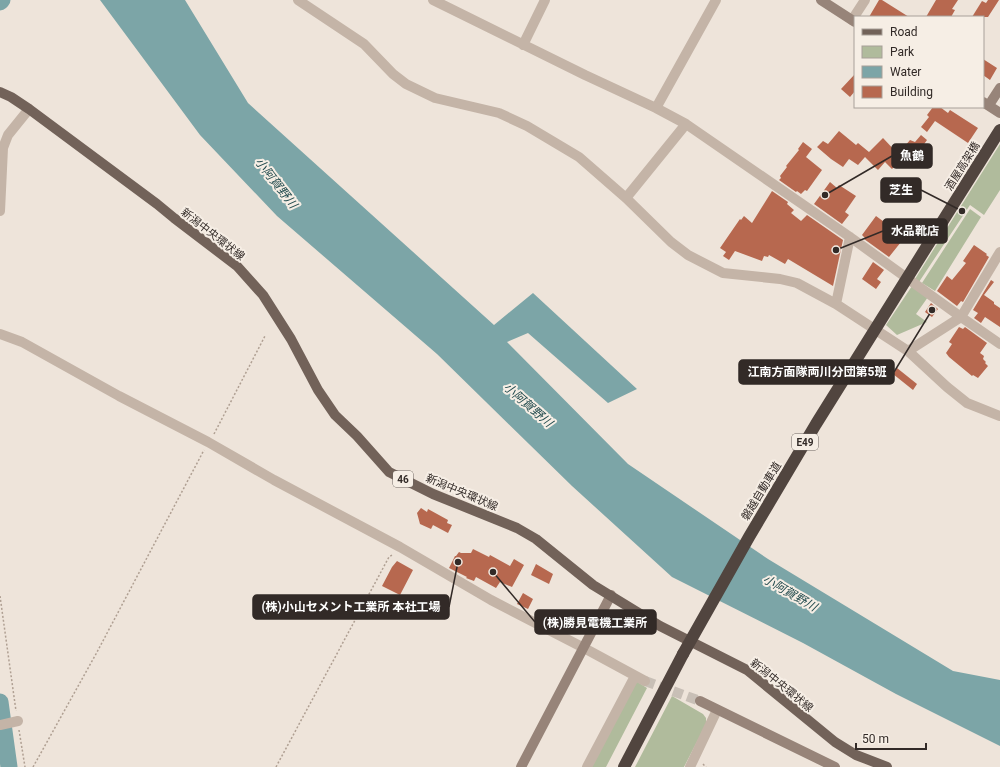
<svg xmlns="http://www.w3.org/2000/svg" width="1000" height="767" font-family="Roboto,'Noto Sans JP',sans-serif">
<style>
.green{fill:#b0bb9c}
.water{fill:#7ca5a7}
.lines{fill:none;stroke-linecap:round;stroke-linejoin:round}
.river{stroke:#7ca5a7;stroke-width:17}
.building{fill:#b7684f}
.street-tunnel{stroke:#c8bfb6;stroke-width:10;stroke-dasharray:10 5;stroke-linecap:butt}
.path{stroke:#af9f92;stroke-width:1.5;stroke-dasharray:2 2;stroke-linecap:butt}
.street{stroke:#c4b4a7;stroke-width:10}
.secondary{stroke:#978479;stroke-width:10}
.primary{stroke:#726259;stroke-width:10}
.highway{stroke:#51453f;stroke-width:12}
.highway-bridge{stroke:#51453f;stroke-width:12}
.labels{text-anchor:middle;stroke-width:4;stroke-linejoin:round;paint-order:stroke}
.shield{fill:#f6eee5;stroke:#6d6560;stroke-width:1}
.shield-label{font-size:10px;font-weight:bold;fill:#322a27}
.street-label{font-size:11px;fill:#322a27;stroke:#f6eee5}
.water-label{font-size:12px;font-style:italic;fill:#224b4e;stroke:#f6eee5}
.leader{fill:none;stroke:#322a27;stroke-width:1.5}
.callout-dot{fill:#322a27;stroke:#f6eee5;stroke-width:1.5}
.callout{fill:#322a27;stroke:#322a27;stroke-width:1.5}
.callout-label{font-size:12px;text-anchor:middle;font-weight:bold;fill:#fff}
</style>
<rect width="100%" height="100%" fill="#eee4da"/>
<path class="green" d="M1000,144V190L984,215L970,205L919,282L915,279Z
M970,209L981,217L935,291L922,283Z
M912,286L928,297L916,314L927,322L897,335L886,325Z
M636,681L647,688L606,767H589Z
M672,696L703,714L706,718V724L684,767H635Z"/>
<path class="water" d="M100,0H185L248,103L494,325L533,293L637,389L608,403L528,333L507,342L628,464L768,559L953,671L1000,680V746L896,694L803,643L672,577L572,486L437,354L277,216L200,135Z"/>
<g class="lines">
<path class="river" d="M0,2L2,0
M0,702L9,767"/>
</g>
<path class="building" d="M879,0H882L909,17H869Z
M936,0H958L952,9L955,10L951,17H926Z
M988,0H999L988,17H972L982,1L986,3Z
M983,59L997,68L990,80L983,75Z
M855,74V91L850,97L841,89Z
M933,107H940L948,113L950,110L978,128L968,143L935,121L927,132L921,127L929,117L927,115Z
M839,131L856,145L858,143L869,152L867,154L883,138L898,154L910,140L915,142L921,135L927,140L922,147L926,151L916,165L912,162L909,166L901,159L892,169L885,162L878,170L865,157L858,165L849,159L843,167L831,159L817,147L823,141L828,144Z
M803,142L812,149L806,157L822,170L807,191L805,190L801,194L797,191L796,192L779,180L781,178L780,176L787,167L786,166L799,150L798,149Z
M830,182L837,188L839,185L856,196L845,212L849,215L842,224L814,204Z
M772,191L788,202L787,204L794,210L791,213L801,221L807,215L843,240L833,286L788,259L785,264L769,255L768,257L764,256L762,261L735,251L729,260L723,256L726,252L720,248L740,219L741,220L744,216L752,223Z
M876,216L891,227L887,232L901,242L889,257L864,239L865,238L862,235Z
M974,245L987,254L986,255L989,257L963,302L961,301L957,306L937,291L947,276L952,280L966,263L963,261Z
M873,262L884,270L877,279L881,282L876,289L862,279Z
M991,280L994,282L984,295L994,302V304L1000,308V327L985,317L981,323L974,318L978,313L973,310Z
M931,303L938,309L932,317L925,312Z
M959,327L963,329L965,327L987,343L980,353L984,356L983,359L986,362L985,363L988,366L978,378L973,375L972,376L949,357L946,353L952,344L949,342Z
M897,368L917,384L913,390L893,374Z
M421,508L427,512L428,509L448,520L447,523L452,525L448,533L433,525L431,529L420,524L417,513Z
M473,549L489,557L490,555L510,566L514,559L524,565L512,587L500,582L496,588L476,577L474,581L466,578L467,577L449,568L455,556H456L459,552L461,553H471Z
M397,561L413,570L400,595L382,586L392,567Z
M536,564L553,574L549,584L531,575Z
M523,593L533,599L528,609L517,604Z"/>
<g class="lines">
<path class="street-tunnel" d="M645,681L700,701"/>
<path class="path" d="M214,434L265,336
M0,596L16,711
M19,730L25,767
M703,764L706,767
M33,767L96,654L204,450
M276,767L389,557L392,555"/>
<path class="street" d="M298,0L364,44L393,74L406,84L435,98L499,113L527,126L579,157L626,198L671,242L688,255L723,273L780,279L797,283L836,304L908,351L947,387L967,403L1000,416
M433,0L585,75L656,108L686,124L850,237L961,317L1000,344
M852,20L865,0
M523,45L545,0
M656,108L716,0
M626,198L686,124
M0,211L3,148L8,135L29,109
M836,304L850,237
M0,334L22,342L119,396L208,442L274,480L400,547L491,600L584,648L645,681
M908,351L961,317L1000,252
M0,725L18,721
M587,767L635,676
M690,767L717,710"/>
<path class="secondary" d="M821,0L855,22
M983,102L1000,113
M989,105L1000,88
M700,701L835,767
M521,767L611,595"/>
<path class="primary" d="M0,92L11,97L29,109L157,204L174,218L237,266L263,295L291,339L318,390L335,415L357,436L389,472L433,494L517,528L536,539L593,585L660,626L747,670L835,742L856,755L887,767"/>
<path class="highway" d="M934,235L1000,130
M624,767L683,654"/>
<path class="highway-bridge" d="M683,654L749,537L816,424L934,235"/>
</g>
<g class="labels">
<g class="shield">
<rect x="792" y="434" width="26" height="16" rx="3"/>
<rect x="393" y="471" width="20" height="16" rx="3"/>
</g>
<g class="shield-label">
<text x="805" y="446">E49</text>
<text x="403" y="483">46</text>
</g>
<g class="street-label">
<text transform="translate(962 166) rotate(-58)" y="4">酒屋高架橋</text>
<text transform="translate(213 234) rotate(38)" y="4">新潟中央環状線</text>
<text transform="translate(761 491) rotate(-59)" y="4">磐越自動車道</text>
<text transform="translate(462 492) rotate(23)" y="4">新潟中央環状線</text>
<text transform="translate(782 685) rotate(39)" y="4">新潟中央環状線</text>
</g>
<g class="water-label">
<text transform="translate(276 183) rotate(52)" y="4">小阿賀野川</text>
<text transform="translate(528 405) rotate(41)" y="4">小阿賀野川</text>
<text transform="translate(790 593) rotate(30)" y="4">小阿賀野川</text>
</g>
</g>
<path class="leader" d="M825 195L892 156M962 211L921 190M836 250L883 231M932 310L894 372M458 562L449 607M493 572L535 622"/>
<g class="callout-dot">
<circle cx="825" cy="195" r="4"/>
<circle cx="962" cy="211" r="4"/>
<circle cx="836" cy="250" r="4"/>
<circle cx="932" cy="310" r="4"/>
<circle cx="458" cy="562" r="4"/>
<circle cx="493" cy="572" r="4"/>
</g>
<g class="callout">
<rect x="892" y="144" width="40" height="24" rx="4"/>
<rect x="881" y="178" width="40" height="24" rx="4"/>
<rect x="883" y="219" width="64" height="24" rx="4"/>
<rect x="739" y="360" width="155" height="24" rx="4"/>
<rect x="253" y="595" width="196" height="24" rx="4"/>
<rect x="535" y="610" width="121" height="24" rx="4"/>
</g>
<g class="callout-label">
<text x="912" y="160">魚鶴</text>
<text x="901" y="194">芝生</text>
<text x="915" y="235">水品靴店</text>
<text x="817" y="376">江南方面隊両川分団第5班</text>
<text x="351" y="611">(株)小山セメント工業所 本社工場</text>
<text x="595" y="627">(株)勝見電機工業所</text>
</g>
<rect x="854" y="16" width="130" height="92" fill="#f6eee5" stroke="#a8a099"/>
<rect x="862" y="29" width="20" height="6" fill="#726259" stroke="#a8a099"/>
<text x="890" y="36" font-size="12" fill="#322a27">Road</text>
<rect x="862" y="46" width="20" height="12" fill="#b0bb9c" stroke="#a8a099"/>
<text x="890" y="56" font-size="12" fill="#322a27">Park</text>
<rect x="862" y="66" width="20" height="12" fill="#7ca5a7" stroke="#a8a099"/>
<text x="890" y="76" font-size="12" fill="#322a27">Water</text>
<rect x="862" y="86" width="20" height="12" fill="#b7684f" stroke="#a8a099"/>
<text x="890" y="96" font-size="12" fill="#322a27">Building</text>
<path d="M856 743v6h70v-6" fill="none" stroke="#322a27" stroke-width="2"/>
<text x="862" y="743" font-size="12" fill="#322a27" stroke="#f6eee5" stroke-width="3" paint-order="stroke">50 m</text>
</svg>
